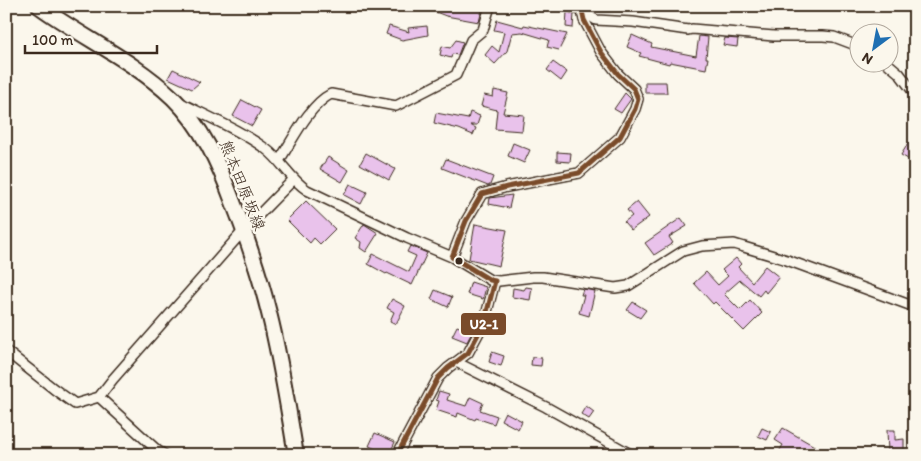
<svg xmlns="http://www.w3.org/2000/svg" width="921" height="461" font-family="Itim,'Klee One',sans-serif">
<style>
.building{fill:#e9c2eb;stroke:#3b2a1e}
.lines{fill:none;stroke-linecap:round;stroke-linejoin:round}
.street-casing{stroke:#3b2a1e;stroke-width:12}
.primary-casing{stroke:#3b2a1e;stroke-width:18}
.street{stroke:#fbf7ec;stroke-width:9}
.primary{stroke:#fbf7ec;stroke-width:14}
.bus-1-casing{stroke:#fbf7ec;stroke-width:9}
.bus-1{stroke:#7a4b2a;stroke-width:5}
.bus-dot{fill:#3b2a1e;stroke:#fbf7ec;stroke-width:2}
.labels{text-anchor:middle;stroke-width:5;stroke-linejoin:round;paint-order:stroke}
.street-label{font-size:16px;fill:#3b2a1e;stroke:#fbf7ec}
.line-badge{stroke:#fbf7ec;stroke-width:2}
.badge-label{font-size:14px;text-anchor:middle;font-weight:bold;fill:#fff}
</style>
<rect width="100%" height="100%" fill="#fbf7ec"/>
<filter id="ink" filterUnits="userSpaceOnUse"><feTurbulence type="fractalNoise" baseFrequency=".02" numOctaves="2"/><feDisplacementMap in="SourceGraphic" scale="10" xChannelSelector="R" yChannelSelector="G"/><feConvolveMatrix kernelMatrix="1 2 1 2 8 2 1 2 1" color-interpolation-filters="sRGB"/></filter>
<g filter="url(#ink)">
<path class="building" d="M420,6H446L453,9L454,6H483L479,22L446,16Z
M567,12L574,14L573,28L566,27Z
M497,20L523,27L524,25L567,34L559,50L547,47L549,40L522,32L512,33L507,51L495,64L485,55L492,46L499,52L504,32L494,30Z
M389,26L409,32L408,28L427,26L428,35L402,40L386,34Z
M632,35L652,44L651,47L696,56L699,36L708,37L706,58H708L706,69L670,62L669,64L639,56L641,53L627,47Z
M725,38L738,39L737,47L723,45Z
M456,40L463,42L458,55L452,54L451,58L440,55L442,46L450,48Z
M553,62L567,72L561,81L547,70Z
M173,69L200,82L192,89L168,78Z
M645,82H666L667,93H645Z
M494,90L508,93L503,113L524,115L522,131L495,129L497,110L481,106L484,95L493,97Z
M625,93L631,99L621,113L614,109Z
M242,100L261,110L252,126L233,116Z
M470,112L480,116L477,125H470L476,128L473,135L459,129L434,123L436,113L468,119Z
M909,142L915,146V163L901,155Z
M513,143L530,150L524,163L508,156Z
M557,152L571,153L570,162L557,161Z
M366,153L395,169L389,180L360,164Z
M328,157L349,170L342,182L320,169Z
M446,159L493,177L490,185L488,186L442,168Z
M350,184L367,192L361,204L344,195Z
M512,195L509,208L489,204L490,198Z
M306,201L335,229L320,244L314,238L310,243L287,220Z
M637,202L649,217L631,230L624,222L632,216L627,210Z
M681,218L687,226L669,237L673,243L654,255L645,243Z
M364,224L378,233L366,252L360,248L361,242L355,238Z
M475,224L507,230L499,266L469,259Z
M410,246L427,253L412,285L387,273L386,274L368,264L373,254L409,272L416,256L407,252Z
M736,258L741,264L738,267L752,282L765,266L779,277L766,293L764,290L759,296L740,280L724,294L740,310L750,300L762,313L744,331L715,302L713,304L694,283L706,272L718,285L728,276L722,270Z
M471,282L486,287L483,299L467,294Z
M526,287L532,288L530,300L512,297L513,288L524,290Z
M583,289L595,291L589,316L579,313L584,295H581Z
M435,290L452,297L448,307L431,299Z
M392,299L405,306L396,324L390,321L394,312L387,308Z
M633,302L646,310L640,318L627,310Z
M457,326L472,332L467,342L452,336Z
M492,352L504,356L501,366L489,362Z
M532,357L542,358L541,366L531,365Z
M439,391L449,394L447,400L466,406L470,397L483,403L480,410L497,416L494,424L476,418L475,420L458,413L457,417L436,410L439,401L436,400Z
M586,406L594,412L589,419L581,414Z
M505,412L522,421L518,429L501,420Z
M762,428L771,432L767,440L758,436Z
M783,428L816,447L812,455H777L783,445L775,440Z
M887,430H895V440L904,439V452H888Z
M375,433L395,442L389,455L369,446Z"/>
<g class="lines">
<g class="street-casing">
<path id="street" d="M570,6L582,11L596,20L633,22L688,30L692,29L774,36H823L834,37L858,46
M886,62L899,73L915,94
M181,103C210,118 240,130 266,149C282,161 290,179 307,190L407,238L452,257L490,280L499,281L533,277H543L615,288L628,286L683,251L702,246L734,244L787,260L915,307
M279,161C292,141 309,105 331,94L396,106L456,75L471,40L483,30L490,6
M452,257L466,221L482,194L507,187L579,173L620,137L635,109L638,99L634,89L618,74L601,52L584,20L582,11
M6,351L54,389L75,404L99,397L113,379L244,230L294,179
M456,362L546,407L632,455
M99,397L158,451L165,455
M397,455L438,378L448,368L468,353L484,323L495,281"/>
</g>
<g class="primary-casing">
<path id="primary" d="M39,6C83,38 133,60 173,98C202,126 219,164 233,202C247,238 260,276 269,313C281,360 288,408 296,455"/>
</g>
<use href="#street" class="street"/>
<use href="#primary" class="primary"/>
<g class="bus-1-casing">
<path id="bus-1" d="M397,455L438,378L448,368L468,353L484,323L495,281L490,280L452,257L466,221L482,194L507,187L579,173L620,137L635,109L638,99L634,89L618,74L601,52L584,20L582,11L571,6"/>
</g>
<use href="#bus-1" class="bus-1"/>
</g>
</g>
<circle class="bus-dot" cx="459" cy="261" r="4.5"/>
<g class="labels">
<g class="street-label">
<text transform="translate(243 185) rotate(68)" y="6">熊本田原坂線</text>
</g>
</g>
<rect class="line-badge" x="460" y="312" width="47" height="24" rx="5" fill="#7a4b2a"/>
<g class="badge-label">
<text x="484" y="329">U2-1</text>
</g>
<rect width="921" height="461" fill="none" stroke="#fbf7ec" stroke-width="25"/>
<rect x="12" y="12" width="896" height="436" fill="none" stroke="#3b2a1e" stroke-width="2" filter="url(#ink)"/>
<g transform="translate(874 48) rotate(212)"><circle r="24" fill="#fbf7ec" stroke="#aea59a"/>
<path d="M0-4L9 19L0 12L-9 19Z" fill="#1f6fb2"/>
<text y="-8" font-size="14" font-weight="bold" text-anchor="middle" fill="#3b2a1e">N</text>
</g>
<path d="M25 45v8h132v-8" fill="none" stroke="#3b2a1e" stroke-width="2.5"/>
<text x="32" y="45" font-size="15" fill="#3b2a1e" stroke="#fbf7ec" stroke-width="4" paint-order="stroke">100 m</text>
</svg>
